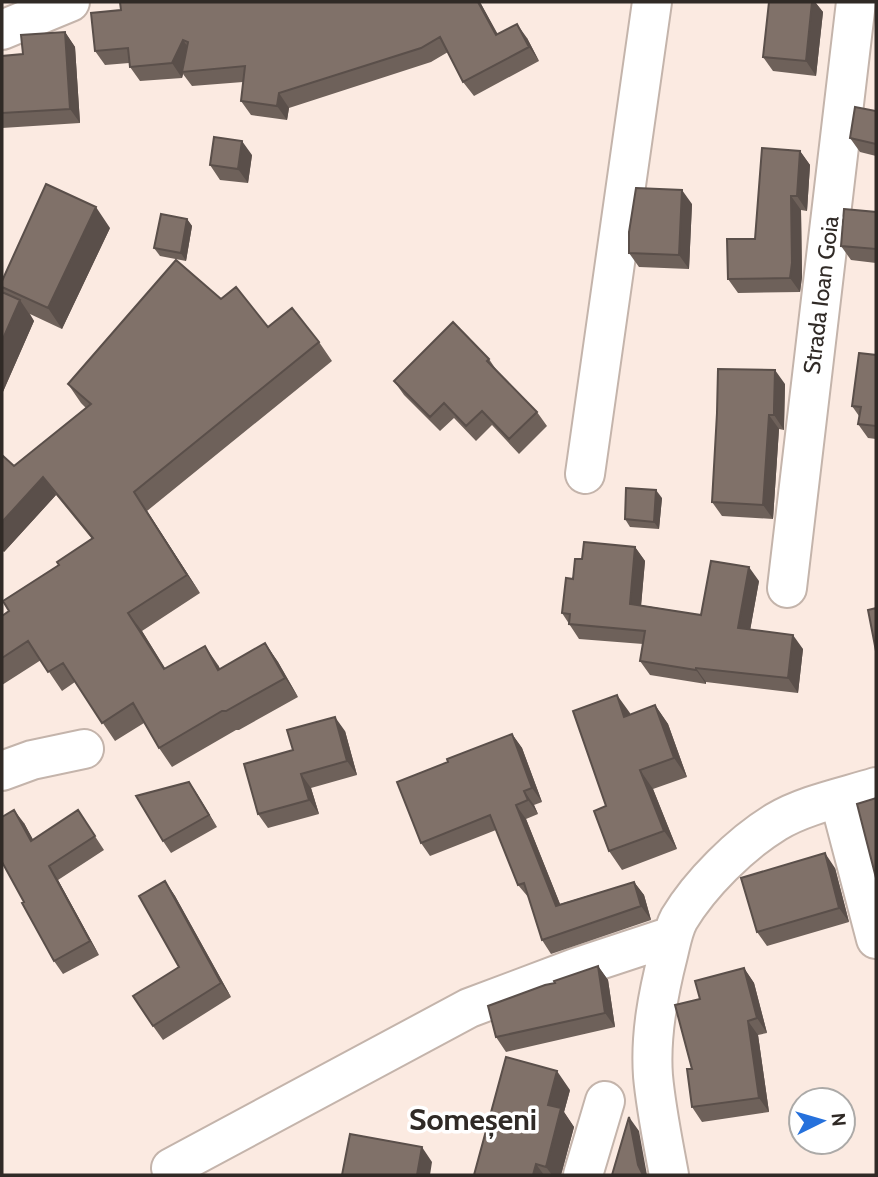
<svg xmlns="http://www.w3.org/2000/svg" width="878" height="1177" font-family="Cabin,sans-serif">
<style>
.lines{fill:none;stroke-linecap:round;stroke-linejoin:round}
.minor-casing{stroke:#c4b4ab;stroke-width:42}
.minor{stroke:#fff;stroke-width:38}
.wall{fill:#6e615a}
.shaded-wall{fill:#5a4f4a}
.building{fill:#807169;stroke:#5a4f4a;stroke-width:2}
.labels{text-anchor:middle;stroke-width:7;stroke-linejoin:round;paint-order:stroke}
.street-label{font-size:23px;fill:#302a26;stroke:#fff}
.district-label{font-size:30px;font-weight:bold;fill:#302a26;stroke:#fff}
</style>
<rect width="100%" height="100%" fill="#fbeae1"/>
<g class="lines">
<g class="minor-casing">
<path id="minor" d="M2,30L70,2
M585,474L652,2
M787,588L856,2
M2,771L32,760L84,749
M839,798L876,939
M171,1168L469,1008L578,967L672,936
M583,1175L605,1101
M669,1175C663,1142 656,1109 653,1076C650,1035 658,994 668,955C671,943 673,930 679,919C700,884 740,844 776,822C804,805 844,797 876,787"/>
</g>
<use href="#minor" class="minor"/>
</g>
<path class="wall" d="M120,2H480L497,34L527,38L539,61L474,96L463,82L448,52L431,62L289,108L287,120L251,115L241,101L243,82L192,86L183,74L182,78L140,81L130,67L129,63L105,65L95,51L121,10Z
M812,2H815L823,12L816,76L773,71L763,57Z
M65,32L75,47L80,123L2,128V56L23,54Z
M876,111V156L860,152L850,138Z
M800,151L810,165L807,211L801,210L802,277L800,292L738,293L728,279L755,239Z
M252,155L248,183L220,180L210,165Z
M692,204L689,269L639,267L629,253Z
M876,212V263L851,260L841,246Z
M187,219L192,226L186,261L160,256L154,248Z
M110,228L62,329L30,314L34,321L2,394V292L4,293L2,290V281Z
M221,299L268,327L319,342L332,361L147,511L200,593L142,631L165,668L218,665L220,669L265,643L278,662L298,697L239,730H236L172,767L159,748L144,723L115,741L75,682L62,691L41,660L2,685V616L9,611L59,565L92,539L56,495L4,552L2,550V455L14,466L86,408L81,403L68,384Z
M876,355V439L868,438L858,424L859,416L852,406Z
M489,359L497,371L537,412L547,426L519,454L492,425L476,441L454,418L440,431L404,395L394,381Z
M785,384L784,422V430L779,429L773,519L722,516L712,502L717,413Z
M662,498L659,529L630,527L625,519Z
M635,547L645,561L641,605L701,615L759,581L750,630L803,649L798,693L706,682V684L650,675L640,661L643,644L579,639L562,613L573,579L582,559Z
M655,705L668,724L687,777L653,789L677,849L622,870L609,851L606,806L630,715Z
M345,731L357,775L311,788L319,814L268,828L258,814Z
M512,734L522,748L542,802L534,805L538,814L526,819L560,904L634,882L644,895L651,920L551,954L542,940L529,898L518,885L496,830L430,856L421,843L448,762Z
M197,794L217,827L171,853L163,841Z
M24,823L33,840L87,824L104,850L58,880L99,955L63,974L54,961L24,902Z
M835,868L849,922L767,946L757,932Z
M165,881L175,896L231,997L163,1040L153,1026L179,967Z
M598,966L608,980L615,1027L506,1052L496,1037L555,983Z
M744,968L754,983L767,1033L758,1035L769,1112L702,1122L692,1107V1069Z
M570,1090L564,1112L574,1127L561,1175H474Z"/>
<path class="shaded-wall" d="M478,2H480L506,49L496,35Z
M812,2H815L823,12L816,76L806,61Z
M517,24L527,38L539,61L529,47Z
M65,32L75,47L80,123L70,109Z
M183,40L193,54L182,72L183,74L182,78L172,63Z
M279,93L289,108L287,120L277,106Z
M242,141L252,155L248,183L238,169Z
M800,151L810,165L807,211L797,196Z
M682,190L692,204L689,269L679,255Z
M791,196L801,210L802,277L800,292L790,278Z
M96,207L110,228L62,329L48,308Z
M187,219L192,226L186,261L181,253Z
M20,300L34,321L2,394V341Z
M775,370L785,384L784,430L774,415Z
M769,415L779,429L773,519L763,505Z
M43,477L56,495L4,552L2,548V522Z
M656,490L662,498L659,529L654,522Z
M134,492L147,511L200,593L187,575Z
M635,547L645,561L640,618L630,604Z
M749,567L759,581L748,642L738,628Z
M128,613L142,631L177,688L164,669Z
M793,635L803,649L798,693L788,678Z
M265,643L278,662L298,697L285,678Z
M205,646L218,665L231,689L218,670Z
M696,668L706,682V684L696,670Z
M617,695L630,713L637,735L624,717Z
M655,705L668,724L687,777L674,758Z
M335,717L345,731L357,775L347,761Z
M512,734L522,748L542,802L532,788Z
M640,770L653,789L677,849L664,831Z
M301,774L311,788L319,814L309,800Z
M189,782L197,794L217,827L209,815Z
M524,791L534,805L538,814L528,800Z
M516,805L526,819L566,919L556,906Z
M14,810L24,823L41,854L31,841Z
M825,853L835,868L849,922L839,908Z
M49,866L58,880L99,955L90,941Z
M165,881L175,896L231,997L221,983Z
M634,882L644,895L651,920L641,906Z
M598,966L608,980L615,1027L605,1013Z
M744,968L754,983L767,1033L757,1018Z
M748,1021L758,1035L769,1112L759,1098Z
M557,1071L570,1090L564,1112L574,1127L561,1175H552L546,1167L548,1105Z
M629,1117L639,1131L647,1175H643L638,1165Z
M422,1147L432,1162L430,1175H417Z
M536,1164L544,1175H533Z"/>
<path class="building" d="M120,2H478L496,35L517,24L529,47L463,82L440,37L421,48L279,93L277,106L241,101L245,66L182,72L188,42L183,40L172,63L130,67L128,48L95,51L91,13L121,10Z
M769,2H812L806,61L763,57Z
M65,32L70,109L2,113V56L23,54L21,35Z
M855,107L876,111V144L850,138Z
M214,137L242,141L238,169L210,165Z
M762,148L800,151L797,196H791L792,263L790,278L728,279L727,239H755Z
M46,184L96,207L48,308L2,287V281Z
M636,188L682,190L679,255L629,253V232Z
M844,209L876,212V249L841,246Z
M161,214L187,219L181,253L154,248Z
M176,260L221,299L236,287L268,327L292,308L319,342L134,492L187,575L128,613L164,669L205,646L218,670L265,643L285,678L226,711H222L159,748L133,703L102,723L63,663L48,672L28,641L2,658V616L9,611L3,601L59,565L57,562L93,538L43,477L2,522V455L14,466L91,404L68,384Z
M2,292L20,300L2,341Z
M453,322L489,359L487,361L537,412L509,439L482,411L466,426L444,403L430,417L394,381Z
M859,353L876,355V426L858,424L861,407L852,406Z
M718,369L775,370L774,408V415H769L763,505L712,502L717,413Z
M626,488L656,490L654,522L625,519Z
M584,542L635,547L630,604L701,615L711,561L749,567L738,628L793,635L788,678L696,668V670L640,661L645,631L569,624L570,614L562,613L566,578L573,579L575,559H582Z
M876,608V651L868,610Z
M617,695L624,717L655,705L674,758L640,770L664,831L609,851L594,811L606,806L573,711Z
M335,717L347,761L301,774L309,800L258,814L244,764L293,750L287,730Z
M512,734L532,788L524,791L528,800L516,805L556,906L634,882L641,906L542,940L524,883L518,885L490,815L421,843L397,782L448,762L447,759Z
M189,782L209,815L163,841L136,796Z
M876,798V878L857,804Z
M14,810L31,841L78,810L95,836L49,866L90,941L54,961L22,903L24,902L2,862V817Z
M825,853L839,908L757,932L741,878Z
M165,881L221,983L153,1026L133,996L179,967L139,896Z
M598,966L605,1013L496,1037L488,1006L545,985L555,983L554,981Z
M744,968L757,1018L748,1021L759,1098L692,1107L687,1069H692L675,1005L700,999L695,981Z
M506,1057L557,1071L548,1105L561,1108L546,1167L536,1164L533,1175H474Z
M629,1117L638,1165L643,1175H612Z
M350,1134L422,1147L417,1175H342Z"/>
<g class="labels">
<g class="street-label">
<text transform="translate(821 295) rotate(-83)" y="8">Strada Ioan Goia</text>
</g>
<g class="district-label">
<text x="473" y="1130">Someșeni</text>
</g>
</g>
<rect width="878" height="1177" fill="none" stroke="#302a26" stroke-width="7"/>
<g transform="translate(822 1121) rotate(85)"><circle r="33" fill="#ffffff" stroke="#acaaa8" stroke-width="2"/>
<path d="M0-5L12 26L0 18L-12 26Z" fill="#2671dc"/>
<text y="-10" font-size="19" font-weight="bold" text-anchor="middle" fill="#302a26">N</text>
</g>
</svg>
